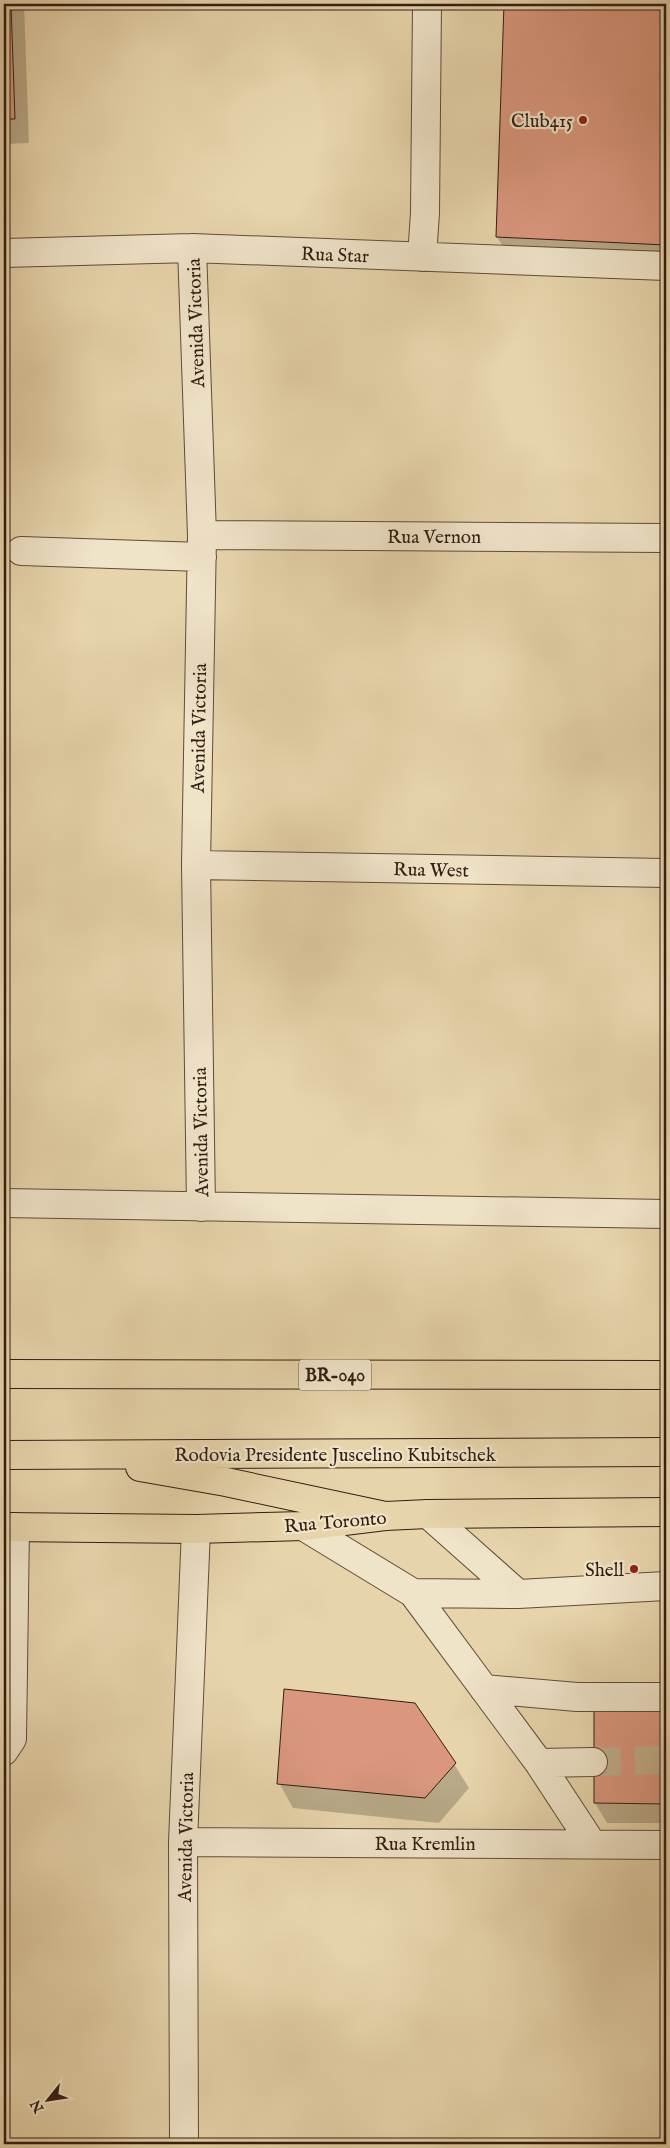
<svg xmlns="http://www.w3.org/2000/svg" width="670" height="2148" font-family="'IM FELL English',serif">
<style>
.shadow{fill:#0003}
.building{fill:#da977e;stroke:#331d13}
.lines{fill:none;stroke-linecap:round;stroke-linejoin:round}
.minor-tunnel{stroke:#c3af8d;stroke-width:28;stroke-dasharray:28 14;stroke-linecap:butt}
.minor-casing{stroke:#604b39;stroke-width:30}
.major-casing{stroke:#331d13;stroke-width:30}
.highway-casing{stroke:#331d13;stroke-width:30}
.minor{stroke:#efe3c8;stroke-width:28}
.major{stroke:#e7d4ab;stroke-width:28}
.highway{stroke:#e7d4ab;stroke-width:28}
.poi-dot{fill:#8f2418;stroke:#efe3c8;stroke-width:2}
.labels{text-anchor:middle;stroke-width:4.5;stroke-linejoin:round;paint-order:stroke}
.shield{fill:#efe3c8;stroke:#6b5849;stroke-width:1}
.shield-label{font-size:18px;font-weight:bold;fill:#331d13}
.poi-label{font-size:19px;fill:#331d13;stroke:#efe3c8;text-anchor:end}
.street-label{font-size:19px;fill:#331d13;stroke:#efe3c8}
</style>
<rect width="100%" height="100%" fill="#e7d4ab"/>
<filter id="stains"><feTurbulence type="fractalNoise" baseFrequency=".004" numOctaves="4"/><feColorMatrix values="0 0 0 0 .2 0 0 0 0 .09 0 0 0 0 .02 0 0 0 .5 -.17"/></filter>
<radialGradient id="worn" r=".72"><stop offset=".6" stop-color="#630" stop-opacity="0"/><stop offset="1" stop-color="#630" stop-opacity=".3"/></radialGradient>
<path class="shadow" d="M4,4H24L29,143L4,144Z
M505,4H666V269L512,261L497,237Z
M666,1702V1823H607L595,1803Z
M454,1764L469,1788L439,1823L293,1808L279,1783Z"/>
<path class="building" d="M4,4H11L15,119H4Z
M504,4H666V245L496,237Z
M284,1689L415,1703L456,1763L425,1798L277,1784Z
M594,1700L666,1701V1804L594,1803Z"/>
<g class="lines">
<path class="minor-tunnel" d="M593,1762L666,1760"/>
<g class="minor-casing">
<path id="minor" d="M192,248L202,535L196,865L201,1207
M4,253L192,248L666,266
M422,257L425,213L427,4
M202,535L666,538
M21,551L202,557
M196,865L666,873
M4,1203L666,1214
M428,1514L518,1594
M303,1526L413,1593L518,1594L666,1586
M413,1593L539,1763L592,1844
M484,1689L577,1697H666
M4,1751L12,1739L15,1527
M539,1763L593,1762
M183,1842L666,1845
M184,2144L183,1842L196,1529"/>
</g>
<g class="major-casing">
<path id="major" d="M4,1527L196,1529L303,1526L385,1516L428,1514L666,1512"/>
</g>
<g class="highway-casing">
<path id="highway" d="M4,1374L666,1375
M4,1455L666,1452
M140,1467L226,1482L385,1516"/>
</g>
<use href="#minor" class="minor"/>
<use href="#major" class="major"/>
<use href="#highway" class="highway"/>
</g>
<g class="poi-dot">
<circle cx="583" cy="120" r="5"/>
<circle cx="634" cy="1569" r="5"/>
</g>
<g class="labels">
<rect class="shield" x="299" y="1359.5" width="72" height="31" rx="4"/>
<g class="shield-label">
<text x="335" y="1381">BR-040</text>
</g>
<g class="poi-label">
<text x="573" y="127">Club415</text>
<text x="624" y="1576">Shell</text>
</g>
<g class="street-label">
<text transform="translate(335 254) rotate(2)" y="7">Rua Star</text>
<text transform="translate(195 323) rotate(-92)" y="7">Avenida Victoria</text>
<text x="434" y="543">Rua Vernon</text>
<text transform="translate(198 728) rotate(-89)" y="7">Avenida Victoria</text>
<text transform="translate(431 869) rotate(1)" y="7">Rua West</text>
<text transform="translate(200 1132) rotate(-91)" y="7">Avenida Victoria</text>
<text x="335" y="1461">Rodovia Presidente Juscelino Kubitschek</text>
<text transform="translate(335 1521) rotate(-5)" y="7">Rua Toronto</text>
<text transform="translate(185 1837) rotate(-89)" y="7">Avenida Victoria</text>
<text x="425" y="1850">Rua Kremlin</text>
</g>
</g>
<rect width="670" height="2148" fill="none" stroke="#e7d4ab" stroke-width="20"/>
<rect x="5" y="5" width="660" height="2138" fill="none" stroke="#331d13" stroke-width="2.5"/>
<rect x="10" y="10" width="650" height="2128" fill="none" stroke="#331d13"/>
<g transform="translate(48 2100) rotate(240)" stroke="#efe3c8" stroke-width="4" paint-order="stroke">
<path d="M0-4L9 19L0 12L-9 19Z" fill="#331d13"/>
<text y="-8" font-size="14" font-weight="bold" text-anchor="middle" fill="#331d13">N</text>
</g>
<rect width="100%" height="100%" filter="url(#stains)"/>
<rect width="100%" height="100%" fill="url(#worn)"/>
</svg>
